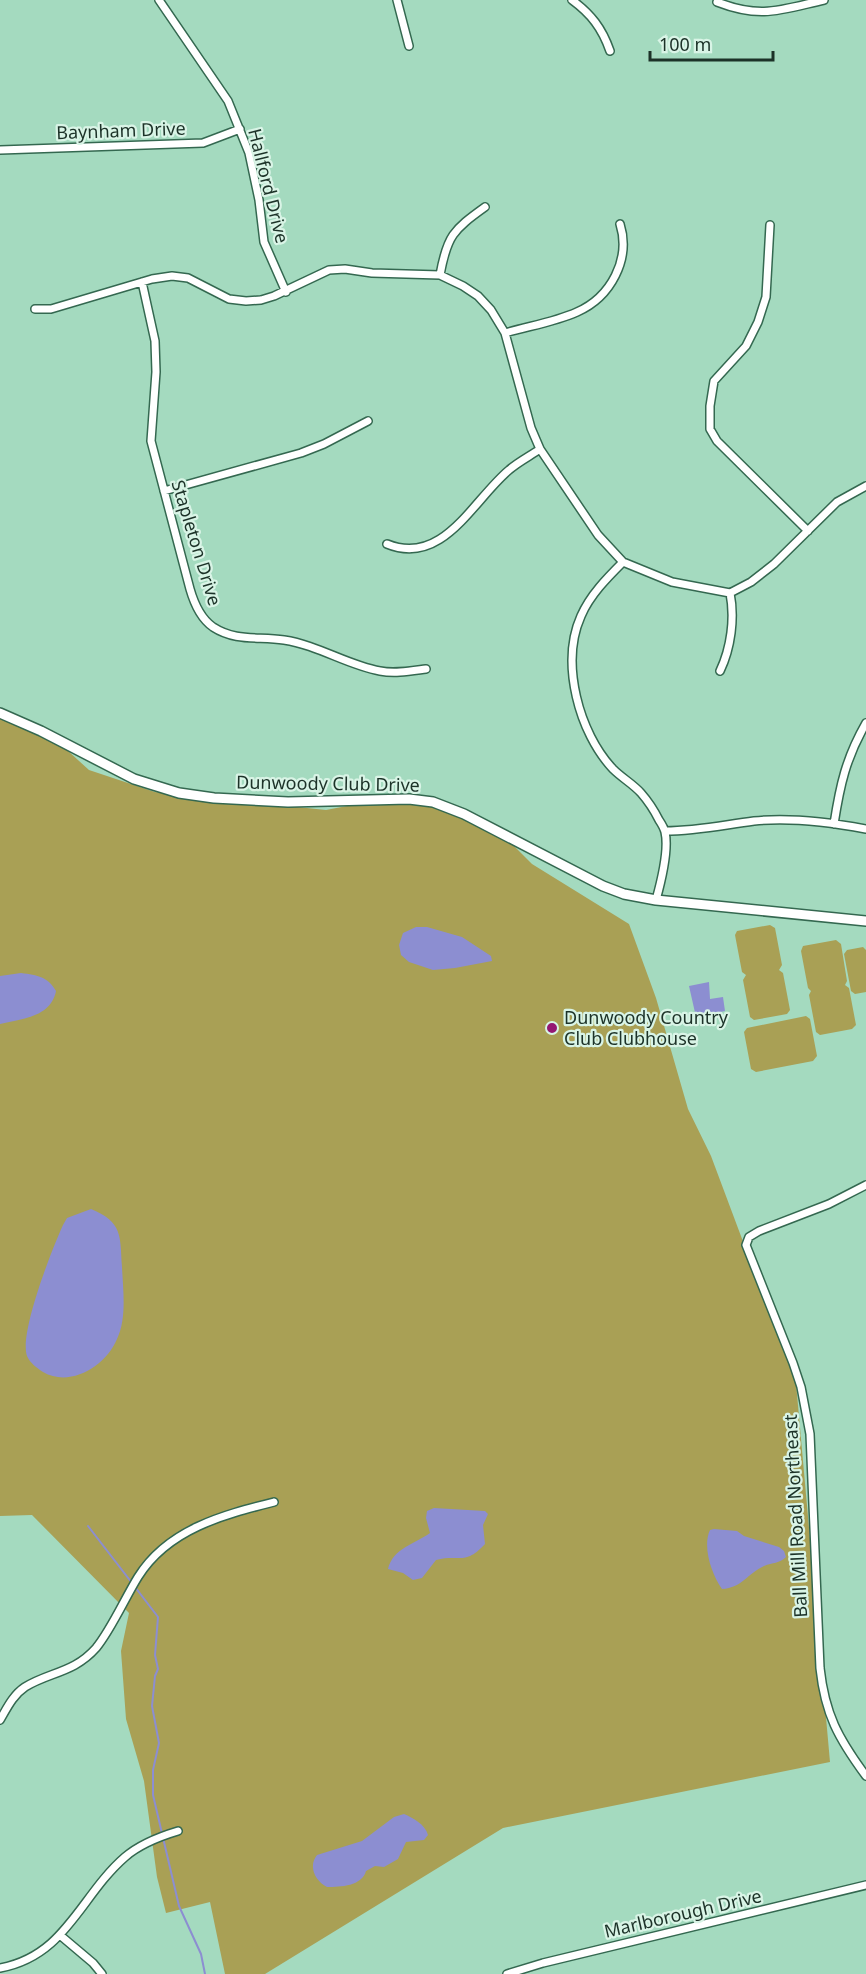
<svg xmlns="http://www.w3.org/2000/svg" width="866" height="1974" font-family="'Noto Sans',sans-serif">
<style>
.green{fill:#a9a055}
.water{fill:#8c8ed1}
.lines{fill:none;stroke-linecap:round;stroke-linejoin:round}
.stream{stroke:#8c8ed1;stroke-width:2}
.minor-casing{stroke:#346850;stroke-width:10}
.tertiary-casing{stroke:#346850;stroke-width:12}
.minor{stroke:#fff;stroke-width:7}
.tertiary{stroke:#fff;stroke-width:9}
.poi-dot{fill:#941772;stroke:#d9f4e6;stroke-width:2}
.labels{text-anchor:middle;stroke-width:4.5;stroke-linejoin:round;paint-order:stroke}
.street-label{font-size:18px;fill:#1c3228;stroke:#d9f4e6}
.poi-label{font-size:18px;fill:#1c3228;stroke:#d9f4e6;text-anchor:start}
</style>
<rect width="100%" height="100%" fill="#a4dabf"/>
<path class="green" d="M0,716L46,731L89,770L155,792L326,810L415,793L496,828L532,864L629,924L656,998L688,1109L711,1156L796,1383L830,1762L503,1828L265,1974H225L210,1902L166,1913L157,1877L144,1781L126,1719L121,1651L129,1613L32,1515L0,1516Z
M770,925L775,928L782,965L779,970L783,973L790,1010L787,1014L754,1020L750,1017L743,980L746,975L742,972L735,935L737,931Z
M836,940L841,944L847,981L845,985L849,988L856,1025L852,1029L820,1035L816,1032L809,995L811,991L808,988L801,951L803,946Z
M863,947L866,950V992L855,994L851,991L844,954L847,950Z
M806,1016L810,1019L817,1056L813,1061L756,1072L751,1069L744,1032L747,1028Z"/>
<path class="water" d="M416,927H427L462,937L491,956L492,961L455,968L433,970L409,962L401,955L399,945L403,933Z
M21,973C38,975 48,977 56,991C51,1017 22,1019 0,1024V976Z
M709,982L710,999L723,997L725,1011L696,1017L689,986Z
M91,1209C123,1222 120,1236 122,1267C123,1290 127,1318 117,1339C106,1366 70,1388 43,1372C37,1368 30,1363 27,1356C19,1333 52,1249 63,1225L67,1218Z
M434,1508L485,1511L488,1514L483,1525L485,1544C465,1566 459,1554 436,1560L422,1578L413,1580L403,1573L388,1569C393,1548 415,1544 430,1533L426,1518L427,1511Z
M714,1529L737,1531L744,1536L779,1547L784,1551L786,1557C779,1564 773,1562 764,1566C748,1573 742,1588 722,1589C712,1575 702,1547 710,1530Z
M404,1814C413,1818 425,1824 428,1835L424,1840L406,1842L398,1859L384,1867L375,1866L366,1871C362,1886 341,1887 327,1887C315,1881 308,1866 317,1855L362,1841L394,1817Z"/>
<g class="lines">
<path class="stream" d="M88,1526L132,1583
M135,1587L158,1617L155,1655L158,1669L155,1676L152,1706L159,1743L153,1770V1795L179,1906L201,1954L205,1974"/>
<g class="minor-casing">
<path id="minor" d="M159,0L228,101L249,153L259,200L264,242L286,292
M397,0L409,46
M572,0C591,14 602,28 610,51
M717,2C761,19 780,10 824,0
M0,150L203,143L240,129
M770,225L766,297L758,322L746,346L714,381L710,406V429L717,441L808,531
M440,275C447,236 453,230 485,207
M142,282L155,341L156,372L151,441L190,589C194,603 200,618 213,627C236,642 259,636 284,640C318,645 347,665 380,671C395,674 411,671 426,669
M35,309H51L152,279L172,276L188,278L229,299L246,301L261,300L274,296L329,270L345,269L372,273L440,275L463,286L478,296L491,310L505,333L531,428L540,449L598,535L623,562L672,582L730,593L751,582L774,564L837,502L866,486
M505,333C529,326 555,322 577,312C611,297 631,259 620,224
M164,491L301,453L324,444L368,421
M387,544C443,567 473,500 509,470C518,462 530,456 540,449
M623,562C607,578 590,595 581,616C560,663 579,733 613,769C622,778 633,784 641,793C648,801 654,810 659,820C661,823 664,828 665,832C669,849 661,882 656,900
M720,671C731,648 735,618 730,593
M834,824C840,785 846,758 866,723
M665,831C697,831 723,825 754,821C791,817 829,822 866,829
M866,1185L829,1204L759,1231L749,1237L746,1245L793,1363L801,1387L810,1434L820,1668C825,1714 838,1738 866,1776
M0,1720C7,1708 13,1695 25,1687C49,1672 74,1673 96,1648C111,1630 125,1598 138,1577C168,1529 223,1515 274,1502
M61,1936L93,1963L102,1974
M0,1968C66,1956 80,1896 125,1857C140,1844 158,1837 178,1831
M507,1974L543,1963L866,1885"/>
</g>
<g class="tertiary-casing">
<path id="tertiary" d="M0,713L41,731L134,779L179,793L214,798L288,802L409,799L433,802L464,814L603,886L624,894L656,900L866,921"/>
</g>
<use href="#minor" class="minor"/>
<use href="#tertiary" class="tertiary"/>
</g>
<circle class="poi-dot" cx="552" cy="1028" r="6"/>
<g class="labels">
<g class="street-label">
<text transform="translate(121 131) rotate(-2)" y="6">Baynham Drive</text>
<text transform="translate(268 186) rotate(76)" y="6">Hallford Drive</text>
<text transform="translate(196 543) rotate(73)" y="6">Stapleton Drive</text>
<text transform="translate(328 784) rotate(1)" y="6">Dunwoody Club Drive</text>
<text transform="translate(796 1516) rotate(-93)" y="6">Ball Mill Road Northeast</text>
<text transform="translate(683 1914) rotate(-13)" y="6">Marlborough Drive</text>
</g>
<g class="poi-label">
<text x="564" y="1024">Dunwoody Country<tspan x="564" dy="21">Club Clubhouse</tspan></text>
</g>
</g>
<path d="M650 51v9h123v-9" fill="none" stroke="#1c3228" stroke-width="3"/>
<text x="659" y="51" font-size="18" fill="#1c3228" stroke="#d9f4e6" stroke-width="4.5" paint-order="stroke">100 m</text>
</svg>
